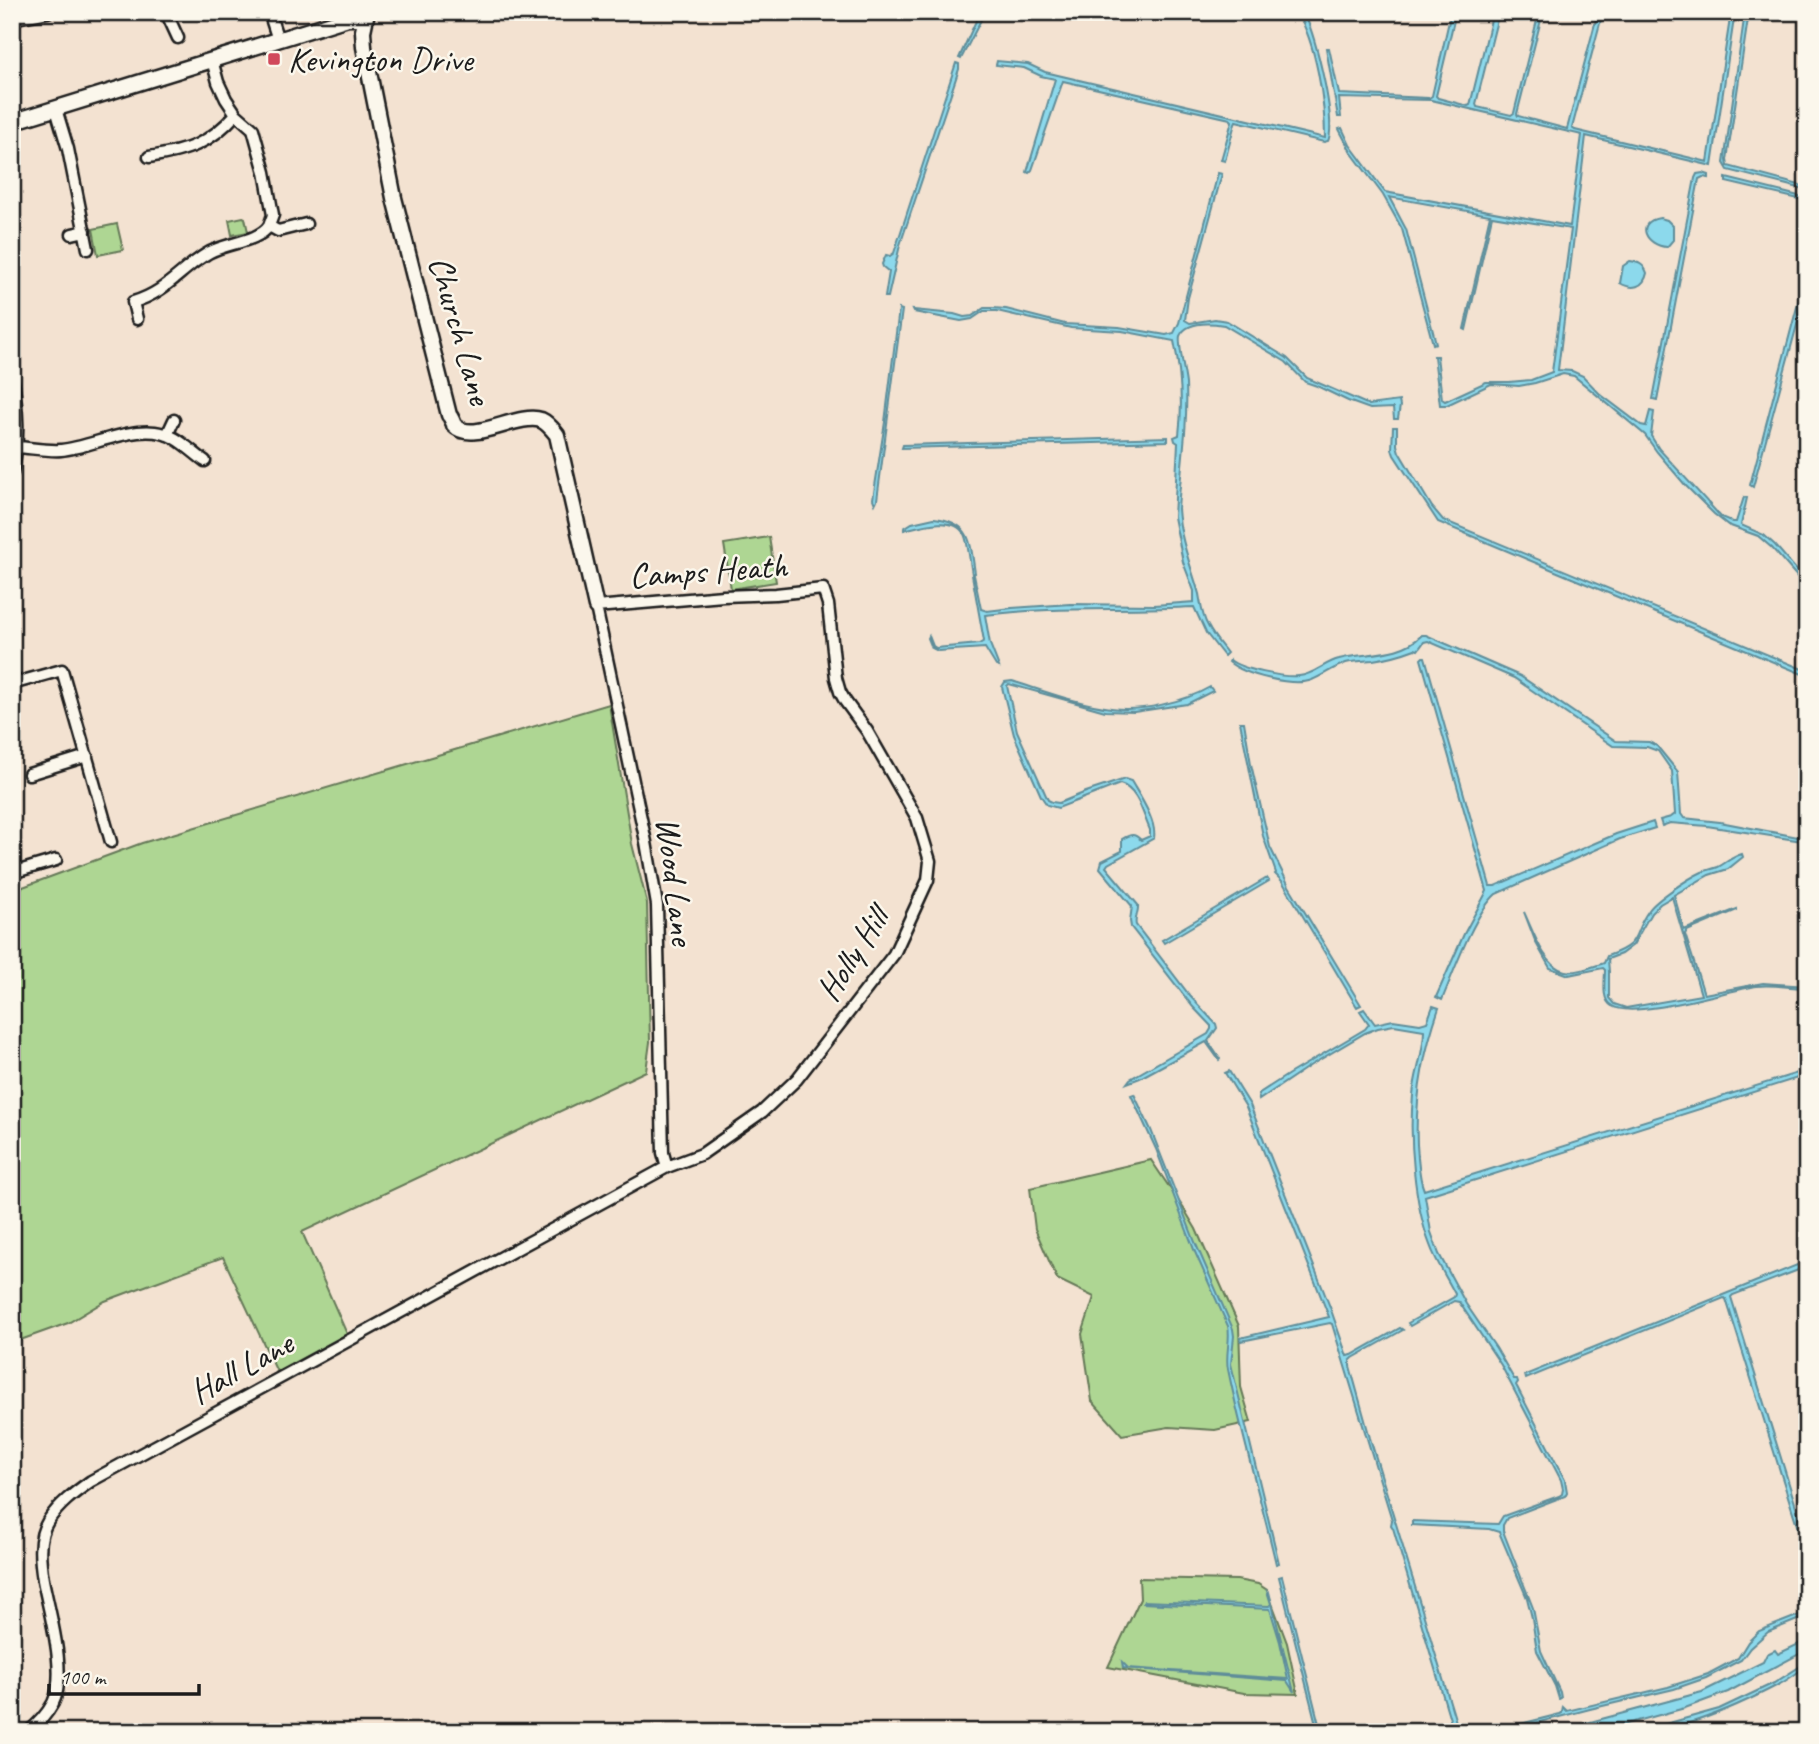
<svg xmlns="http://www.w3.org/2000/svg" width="1819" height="1744" font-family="Caveat,sans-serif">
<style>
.green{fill:#aed693;stroke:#657958;stroke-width:2}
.water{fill:#8cd9ec;stroke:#5f8d99;stroke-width:2;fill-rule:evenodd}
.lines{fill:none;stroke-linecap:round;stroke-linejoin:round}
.street-casing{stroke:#1c1c1c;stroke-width:15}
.secondary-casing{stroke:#1c1c1c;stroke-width:19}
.street{stroke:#fbf7ec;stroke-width:10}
.secondary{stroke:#fbf7ec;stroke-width:14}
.poi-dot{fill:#d1495b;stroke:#fbf7ec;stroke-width:2.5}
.labels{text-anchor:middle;stroke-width:5;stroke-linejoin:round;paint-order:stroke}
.poi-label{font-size:35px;fill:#1c1c1c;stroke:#fbf7ec;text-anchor:start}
.street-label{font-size:35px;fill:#1c1c1c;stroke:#fbf7ec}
</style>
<rect width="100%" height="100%" fill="#f3e2d1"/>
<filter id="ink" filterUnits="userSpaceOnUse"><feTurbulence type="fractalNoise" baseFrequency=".0143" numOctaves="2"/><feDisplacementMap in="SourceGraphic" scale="14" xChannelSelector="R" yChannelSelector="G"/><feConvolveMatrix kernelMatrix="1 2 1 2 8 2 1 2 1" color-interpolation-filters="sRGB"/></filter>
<g filter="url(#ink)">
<path class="green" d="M243,217L245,218L248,232L232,235L229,220Z
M117,224L123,250L98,255L93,229Z
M769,537L776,582L731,589L724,544Z
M609,704L632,844L647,903L650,1042L646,1071L302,1232L347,1334L277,1372L223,1257L105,1301L68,1323L12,1343V891L142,843Z
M1151,1160L1184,1209L1196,1229L1239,1326L1241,1387L1251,1422L1215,1430L1169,1427L1122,1435L1092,1401L1082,1334L1094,1297L1057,1279L1035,1229L1030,1188Z
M1139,1578L1237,1580L1258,1584L1267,1590L1287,1643L1298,1694L1244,1693L1108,1667L1140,1599Z"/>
<path class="water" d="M980,12H985L961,59L959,58Z
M1297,12H1303L1305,15C1315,36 1337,120 1328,141L1324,142L1236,121L1235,123L1225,161L1221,160L1232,121L1230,119L1063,81L1032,170L1029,173L1027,172L1055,79L1041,76L1024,68L996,65L997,61L1028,64L1045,72L1325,138C1325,102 1316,43 1297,12Z
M1451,12H1456L1436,96L1438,98L1468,106L1470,105L1493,12H1499L1476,104L1477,107L1511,115L1514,113L1539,12H1543L1517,114L1518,116L1567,129L1598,12H1603L1572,128L1575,130L1708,162L1731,12H1735L1712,166L1586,136L1558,370L1572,371L1583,376L1600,394L1641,425L1646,426L1650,411L1654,412L1651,436L1659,449L1721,517L1733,522H1736L1744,497L1747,498L1741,525L1764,535L1775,545L1807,582V588L1772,548L1758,536L1728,525L1714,514L1686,486L1657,452L1645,435L1574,376L1563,374L1535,383L1519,386L1491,384L1447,405H1440L1434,356H1437L1442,399L1445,401L1486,382H1509L1531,380L1552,372L1571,229L1492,216L1466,330L1464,329L1490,215L1389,197L1406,229L1436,343L1433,344L1402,229L1383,195L1351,152L1339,129L1342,128L1350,145L1385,192L1570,226L1582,135L1431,100L1339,98L1341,117H1338L1326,48H1329L1339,94L1429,98L1432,96Z
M1745,12H1749L1727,160L1728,166L1807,187V190L1728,170L1724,163Z
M956,63L959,64V69L900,245L888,297H885L889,272L883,267L882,264L886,255L890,256L894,253Z
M1218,173L1222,174L1188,298L1185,320L1190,323L1215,319L1227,321L1287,358L1307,378L1369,405L1399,401L1400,406L1398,419H1394L1393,408L1370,409L1348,401L1317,386L1305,382L1286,362L1224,325C1211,323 1187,321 1180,336C1178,343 1185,374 1186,384C1188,425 1181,468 1178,509C1180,539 1191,566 1199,594C1201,605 1202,616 1208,626C1213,636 1220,644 1227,653L1224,656L1206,633L1194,607C1124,611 1054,606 985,615L990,644L999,667L996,666L985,648L938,651L932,648L928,638L929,636L933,646L936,648L979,644L984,641L972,575H974L981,609L987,611L1012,608L1070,604L1154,605L1194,602V591L1183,562L1174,517L1178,443L1175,441L1174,437L1179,435C1183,402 1181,373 1174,341L1122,331L1071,328L997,311H984L972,319L961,321L914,312L913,310L954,314L964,317L972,316L984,308H993L1006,309L1065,324L1119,327L1166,335L1174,333L1179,323Z
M1703,173L1709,175V178L1703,177L1699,179L1657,400L1653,399L1695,178L1697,174Z
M1726,178L1807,198V201L1726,182Z
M1660,218L1667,220L1673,226V240L1667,247C1646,246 1634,222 1660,218Z
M1630,261C1638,262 1644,264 1647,273C1644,288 1632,290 1620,283L1623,266Z
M1807,269V288L1753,487L1750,485Z
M899,309L902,310L877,500L875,504L873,499L885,422Z
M1393,427H1397V445L1399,452L1432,507L1443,520L1807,671V676L1438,522L1394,455L1392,449Z
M1168,437V441L902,448L903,445Z
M934,518C972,522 970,542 975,573L972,574C970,564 968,541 964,534C954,515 920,526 904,530V528L912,523Z
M1422,635H1426L1520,676L1616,741L1649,742L1657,746L1678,772L1681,814L1684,818L1720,822L1803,838L1807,835V861L1802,841L1707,826L1670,823L1662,826L1660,820L1671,817L1675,814L1672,771L1658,751L1647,747L1613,746L1514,678L1428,641L1424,642L1418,650L1415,649C1402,654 1387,658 1373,660C1364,661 1355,661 1346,663C1334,667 1324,675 1312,680C1293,687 1244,675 1229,662L1230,660C1241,669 1284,678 1299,676C1314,675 1325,662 1339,659C1367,652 1400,657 1422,635Z
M1423,657H1425L1490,886H1495L1616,834L1653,822L1655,828L1620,839L1496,894C1474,914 1454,971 1442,1000L1436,997L1464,934L1487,891L1421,659Z
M1012,681C1044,691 1078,704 1111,708C1141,712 1184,702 1210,687L1213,691L1187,704L1134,712L1105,711L1009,684L1007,686L1017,731L1048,800L1052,802L1059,803L1086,792L1125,779L1131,781C1139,795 1157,821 1154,838L1108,864L1106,867L1138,905C1139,912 1134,919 1136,925L1190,996L1216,1024L1217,1028L1208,1041L1220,1059L1219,1060L1206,1042L1140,1078L1127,1083L1130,1079L1208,1034L1211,1029V1026L1193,1007L1131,927L1130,921L1132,906L1100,868L1102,861L1122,851V839C1131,834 1134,833 1141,840L1150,836V830C1143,815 1138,789 1120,784L1058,808L1047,805L1041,796L1014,735L1002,687L1005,682Z
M1240,722H1244L1251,764L1270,847L1289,886L1361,1005L1357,1007L1282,881L1275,874L1276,873L1263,836Z
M1742,854L1743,857L1728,869L1709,875L1674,895L1684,930L1737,909V910L1687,931L1685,934L1704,994L1763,983L1807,986V988C1791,988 1773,984 1757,986C1728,990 1634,1020 1612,1006C1601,1000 1605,981 1605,970L1603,968L1569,975L1550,968L1536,943L1524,912C1532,929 1545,968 1565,971C1577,973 1592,967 1604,963L1607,956C1644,943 1630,936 1649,910C1657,899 1689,878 1702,872C1707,870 1713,869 1718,867C1726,863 1733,856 1742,854ZM1672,897L1701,995L1626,1008L1614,1004L1609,998V972L1608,959L1621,954L1633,945L1651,913L1660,904Z
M1267,878L1269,881L1164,943L1162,940Z
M1433,1006L1439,1008C1422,1057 1413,1107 1418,1158C1419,1169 1420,1181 1424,1190L1807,1070V1075L1425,1196L1431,1232L1439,1254L1466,1304L1496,1348L1514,1379H1517L1518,1382L1516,1385L1565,1480L1567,1492L1565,1496L1507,1518L1503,1525V1531L1533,1608L1541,1651L1560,1692L1561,1698L1559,1699L1555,1686L1537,1651L1532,1618L1527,1598L1499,1532L1489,1529L1412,1525V1521L1498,1524L1503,1516L1559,1496L1562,1494L1563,1489L1561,1480L1501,1365L1459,1302L1454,1301L1410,1326L1408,1323L1454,1297L1455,1294C1447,1278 1436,1262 1430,1245C1414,1204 1409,1138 1413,1095C1415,1073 1424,1052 1424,1030L1394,1025L1378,1028L1365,1033L1311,1065L1259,1100L1258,1094L1289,1074L1365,1029L1369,1024L1360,1011L1364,1009L1375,1024L1393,1020L1420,1024L1427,1022Z
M1229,1071L1250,1105L1330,1307L1347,1356L1352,1355L1400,1328L1403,1330L1353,1358L1350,1361V1366L1370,1438L1459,1732H1448L1451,1731L1452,1726L1393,1528L1391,1525L1392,1520L1332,1324L1330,1323L1241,1341L1240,1338L1329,1317L1246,1107L1225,1073Z
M1134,1094L1151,1130L1195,1242L1233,1329L1234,1336L1231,1364L1279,1563L1276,1564C1261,1499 1241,1434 1228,1369C1225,1354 1231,1340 1228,1326L1195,1252L1156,1149L1131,1095Z
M1807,1261V1266L1801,1269L1733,1295L1731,1297L1807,1542V1557L1726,1299L1724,1298L1526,1379L1525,1375Z
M1282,1576L1321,1732H1318L1279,1577Z
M1267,1591L1269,1592L1294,1692L1287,1681L1123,1668L1122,1662L1128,1668L1288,1679L1280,1642L1270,1609L1143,1603L1144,1601L1269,1606L1271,1604Z
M1807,1612V1616L1768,1632L1750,1648L1741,1660L1706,1678L1674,1689L1590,1709L1502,1732H1489L1560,1714L1562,1713L1563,1707L1567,1711L1668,1687L1708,1674L1738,1658L1748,1642L1759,1631Z
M1807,1640V1650L1728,1692L1685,1708L1597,1732H1553L1702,1692L1763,1662L1767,1654L1775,1650L1778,1654Z
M1807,1662V1666C1798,1672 1789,1679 1780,1684C1740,1705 1682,1732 1637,1732L1719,1709L1774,1683Z"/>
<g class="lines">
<g class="street-casing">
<path id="street" d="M166,12L178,38
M269,12L278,40
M12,19L48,12
M212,60L218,82L226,99L236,114L253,129L265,172L273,215L269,226
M56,109L68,149L88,249
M149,157C187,151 210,144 236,114
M72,234L85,231
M137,319L133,302C158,295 172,280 192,264C198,260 204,255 210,252C228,243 259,241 269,226L278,231L306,224
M12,375C18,411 20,437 12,473
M167,435L174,420
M18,447C32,448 48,451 61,450C95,447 142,419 174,438C185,444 195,454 205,461
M12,684L62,670L111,842
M29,774L87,756
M12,873L56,860
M28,1732C38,1724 47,1714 53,1703C68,1673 49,1612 43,1580C40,1561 37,1538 48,1521C59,1504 74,1493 91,1481L667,1167L702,1154L762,1112L797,1079L894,954L928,880L930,861L917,818L867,731L845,701L840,692L836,678L828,604L823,589L776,594L723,596L596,607L646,842L657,905L663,1153L667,1167"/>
</g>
<g class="secondary-casing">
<path id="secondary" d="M367,12L363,31L364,47L394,198L449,415C450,415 454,424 454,425C472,445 518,412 541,420C548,423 553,430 557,435L596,607
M12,122L348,18H364"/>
</g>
<use href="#street" class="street"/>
<use href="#secondary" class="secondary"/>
</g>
</g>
<rect class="poi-dot" x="267" y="52" width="14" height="14" rx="3.5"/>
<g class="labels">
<g class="poi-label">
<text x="288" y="71">Kevington Drive</text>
</g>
<g class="street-label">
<text transform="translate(461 330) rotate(74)" y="12">Church Lane</text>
<text transform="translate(708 570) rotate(-4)" y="12">Camps Heath</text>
<text transform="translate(676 881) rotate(83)" y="12">Wood Lane</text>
<text transform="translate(852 954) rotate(-57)" y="12">Holly Hill</text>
<text transform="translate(241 1367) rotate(-29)" y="12">Hall Lane</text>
</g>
</g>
<rect width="1819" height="1744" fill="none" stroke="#fbf7ec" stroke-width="42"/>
<rect x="21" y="21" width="1777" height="1702" fill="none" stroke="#1c1c1c" stroke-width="2.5" filter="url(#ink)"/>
<path d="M49 1684v10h150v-10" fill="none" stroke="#1c1c1c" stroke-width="3.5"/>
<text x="60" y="1684" font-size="21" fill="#1c1c1c" stroke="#fbf7ec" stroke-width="5" paint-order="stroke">100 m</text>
</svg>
